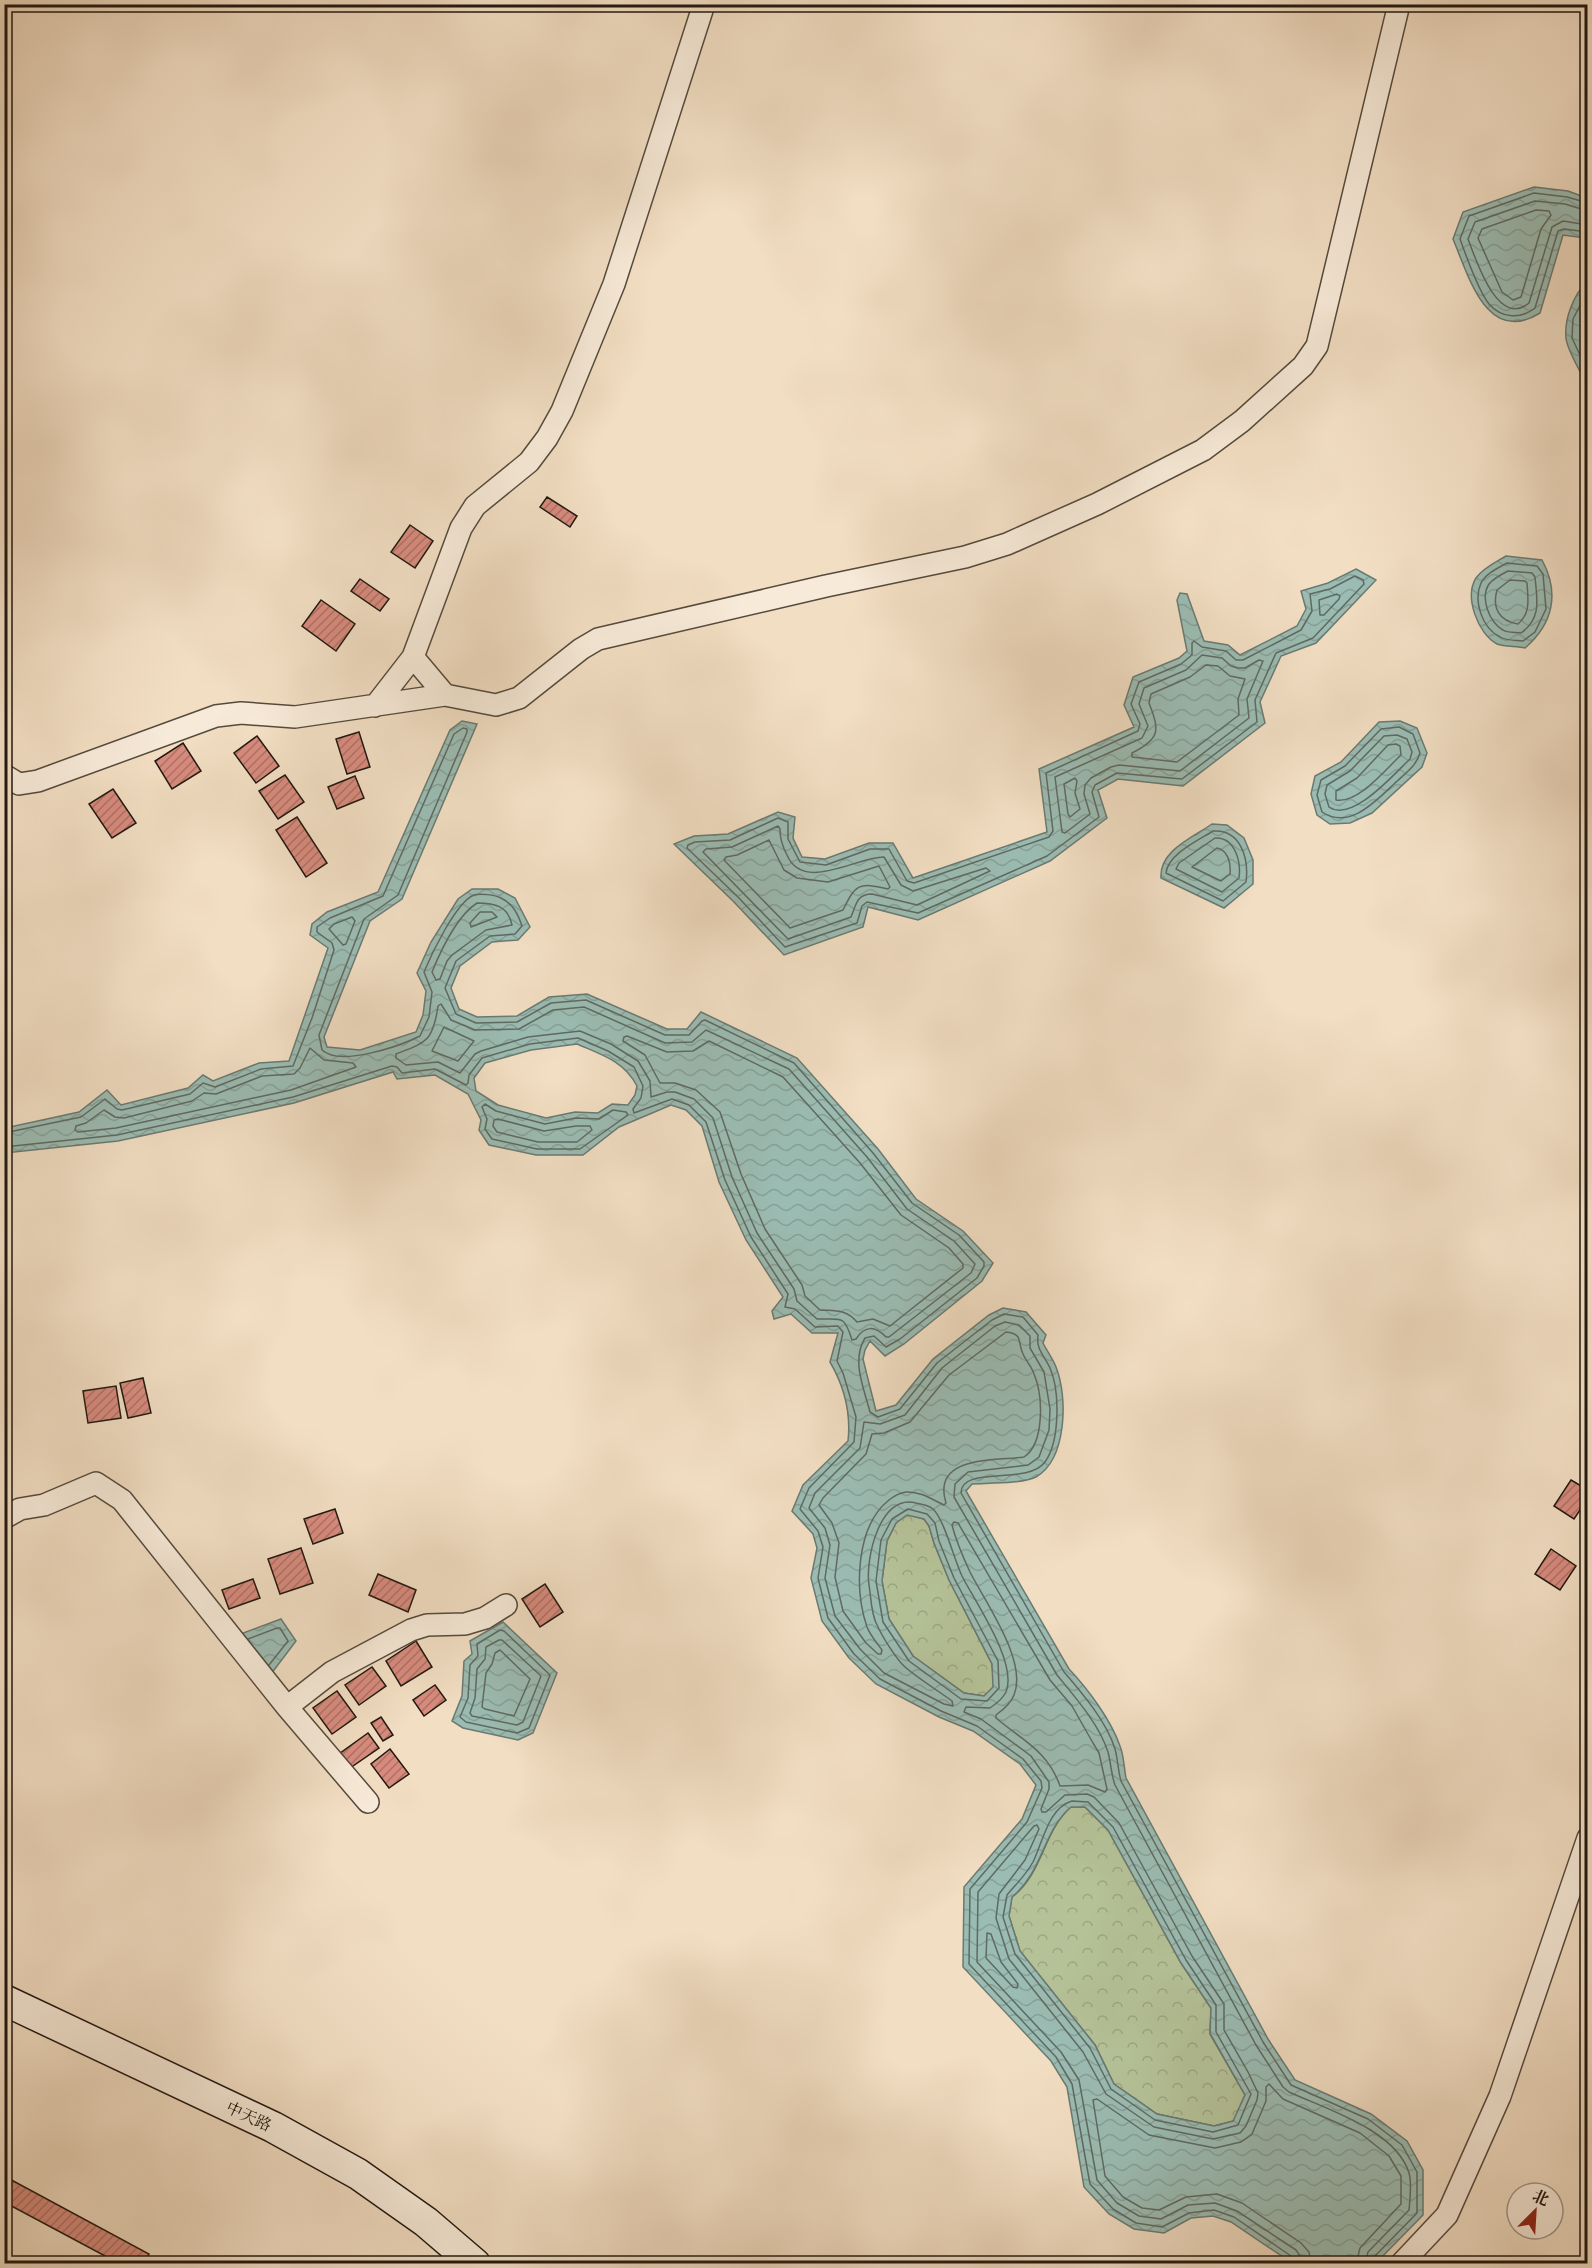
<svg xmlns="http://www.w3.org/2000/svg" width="1592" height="2268" font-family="'Libre Caslon Text','Noto Serif SC',serif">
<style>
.forest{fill:url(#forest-crowns);stroke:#6b6d54;stroke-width:1.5}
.water{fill:url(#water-waves);stroke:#6a7a72;stroke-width:1.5;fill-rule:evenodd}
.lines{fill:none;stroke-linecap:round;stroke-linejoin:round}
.shore{stroke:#5e6a62;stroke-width:1.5}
.building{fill:url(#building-hatch);stroke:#211810;stroke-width:1.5}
.minor-casing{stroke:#554a3d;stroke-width:24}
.secondary-casing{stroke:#211810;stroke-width:33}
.minor{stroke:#f7ead8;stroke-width:21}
.secondary{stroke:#f7ead8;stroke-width:30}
.labels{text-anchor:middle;stroke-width:4.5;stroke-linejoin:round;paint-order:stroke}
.street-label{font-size:16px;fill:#211810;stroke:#f7ead8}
</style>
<defs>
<pattern id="forest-crowns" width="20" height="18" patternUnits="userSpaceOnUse" patternTransform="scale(1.5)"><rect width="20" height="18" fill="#b5c298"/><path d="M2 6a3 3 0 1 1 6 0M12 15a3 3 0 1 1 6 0" fill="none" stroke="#9ba682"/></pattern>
<pattern id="water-waves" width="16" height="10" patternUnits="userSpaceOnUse" patternTransform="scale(1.5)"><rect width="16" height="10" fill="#9bbcb3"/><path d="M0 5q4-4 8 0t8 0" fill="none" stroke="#85a199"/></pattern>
<pattern id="building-hatch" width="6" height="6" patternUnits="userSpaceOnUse" patternTransform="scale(1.5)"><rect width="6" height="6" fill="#d88b7e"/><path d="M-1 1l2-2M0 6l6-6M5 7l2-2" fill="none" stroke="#af7166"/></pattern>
</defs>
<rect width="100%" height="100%" fill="#f2dec3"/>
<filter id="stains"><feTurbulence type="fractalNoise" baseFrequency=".00333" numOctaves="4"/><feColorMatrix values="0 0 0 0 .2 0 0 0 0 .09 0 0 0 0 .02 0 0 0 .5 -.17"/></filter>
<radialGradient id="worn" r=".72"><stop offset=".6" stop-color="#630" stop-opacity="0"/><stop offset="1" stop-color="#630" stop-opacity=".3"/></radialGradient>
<path class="forest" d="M907,1514L924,1519L929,1526L934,1543L949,1580L992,1664L994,1687L984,1696L964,1693L913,1656L889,1619L882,1581L887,1541L896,1523Z
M1071,1807H1085L1108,1830L1181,1963L1211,2008L1210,2034L1245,2095L1234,2121L1214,2126L1157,2114L1114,2084L1095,2045L1020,1951L1009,1916L1012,1897C1043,1874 1043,1831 1071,1807Z"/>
<path class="water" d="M1534,187L1568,191L1587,198V233L1585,238L1563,235L1540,313C1487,346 1469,277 1453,239L1463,212Z
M1587,281V386C1582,373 1567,351 1566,338C1564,318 1574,295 1587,281Z
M1506,556L1542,560C1560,593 1553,624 1525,648C1517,646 1505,647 1497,644C1478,634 1464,597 1476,578C1483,568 1496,562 1506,556Z
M1356,569L1376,580L1316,643L1281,656L1260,702L1265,723L1183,786L1118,779L1098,790L1107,818L1050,861L918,920L868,907L863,927L784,955L734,902L674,844L694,836L728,834L778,812L795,817L793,838L802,857L825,859L869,843H893L913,878L1047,832L1039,769L1134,727L1124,705L1133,677L1179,658L1187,651L1177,600L1180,593L1187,594L1204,641L1228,645L1240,655L1297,626L1306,609L1301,591L1328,583Z
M462,721L477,724L402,899L370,921L324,1037L327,1047L360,1050L416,1032L423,1015L426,991L417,973L431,942L458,899L472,889H498L515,898L530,927L518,940L492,942L460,966L451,988L459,1009L477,1017L517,1016L549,997L587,994L667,1029H687L701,1012L797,1058L878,1149L916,1199L963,1231L993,1263L982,1281L904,1344L885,1356L870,1341L865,1350L863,1359L876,1411L896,1405L933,1359L989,1315L1003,1308L1026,1312L1046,1335L1043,1343C1047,1351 1053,1359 1056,1367C1068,1397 1067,1459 1036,1477C1022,1484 988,1483 972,1484L966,1491L1069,1669C1088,1689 1111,1720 1120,1746C1124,1756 1124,1768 1126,1778L1268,2039L1295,2080L1371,2114L1407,2141L1423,2170V2215L1376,2263H1292L1231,2222L1213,2216L1191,2218L1164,2233L1134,2229L1109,2214L1084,2187L1067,2087L1051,2061L963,1967L964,1887L1022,1819L1036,1785L1020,1764L973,1731L939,1717L876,1684L849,1658L822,1621L811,1578L817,1548L813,1534L792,1511L803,1485L848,1441C851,1414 844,1386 830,1362L838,1333H812L791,1314L774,1319L772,1311L783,1297L746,1240L719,1182L702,1126L686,1110L671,1105L619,1127L583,1155H536L489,1145L479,1130L481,1120L468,1094L435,1075L397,1079L393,1072L294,1103L118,1141L5,1153V1128L79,1112L107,1090L121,1105L188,1088L203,1075L213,1081L259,1063L289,1061L328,948L310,935L312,924L327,912L378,892L450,730ZM577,1044C602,1055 624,1061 637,1086L635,1095L628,1105L612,1104L598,1113L575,1112L546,1118L498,1105L476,1091L474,1078L485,1063L531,1050ZM907,1515L924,1519L929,1526L934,1543L949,1580L992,1664L993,1687L984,1696L964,1693L913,1656L889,1619L882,1581L887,1541L896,1523ZM1071,1807H1085L1108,1830L1181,1963L1211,2008L1210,2033L1245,2095L1233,2121L1214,2126L1157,2114L1114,2084L1095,2045L1020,1951L1009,1916L1012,1897C1043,1872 1043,1830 1071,1807Z
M1400,721L1417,728L1427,753L1422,767L1372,813L1350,823L1330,824L1317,815L1311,794L1315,776L1341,762L1379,722Z
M1212,824L1227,825L1244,838L1253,860V884L1224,908L1161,878C1159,851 1192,838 1212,824Z
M281,1619L296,1641L268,1678L235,1636Z
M503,1622L557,1673L533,1733L518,1740L463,1728L452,1721L462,1696L464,1661L472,1654L470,1641Z"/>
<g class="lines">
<path class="shore" d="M1588,203L1567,197L1534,193L1469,216L1460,239C1465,253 1480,293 1489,304C1502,319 1521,319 1535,308L1558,231L1564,229L1588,232
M1536,210L1549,211L1551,215L1541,229L1521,297L1513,300L1502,292L1478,238L1482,229Z
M1588,211L1565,204L1535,201L1475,222L1468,239C1476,260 1498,329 1529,303L1552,227L1563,221L1588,225
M1588,290L1573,319L1572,338L1588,372
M1507,563L1537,566L1543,574L1546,609L1535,632L1523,641C1517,640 1506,641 1500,637C1482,628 1473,601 1481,583C1485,574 1498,568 1507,563Z
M1508,571L1532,573L1535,577C1537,599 1542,618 1521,633C1516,632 1507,633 1503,630C1489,622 1480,598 1489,584C1494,578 1502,574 1508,571Z
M1355,576L1363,580L1364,584L1313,638L1276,653L1255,700L1257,722L1182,779L1117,773L1095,785L1092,792L1099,817L1047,856L918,913L867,902L862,906L857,923L785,947L738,897L687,848L688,845L695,842L730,840L778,818L788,822V839L800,862L826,865L870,849H889L907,881L914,883L1049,837L1053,831L1046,773L1138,731L1140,724L1131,704L1139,682L1181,664L1192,655V643L1194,641L1202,647L1226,651L1236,660H1243L1301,630L1312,611L1310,594L1330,589Z
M1510,580L1525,581L1527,583C1528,599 1531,613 1518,624C1499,621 1492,608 1497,590Z
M1337,594L1340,596L1339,599L1324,615H1320L1319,600Z
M1202,655L1222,658L1231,666L1238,668H1245L1259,660L1263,661L1247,699L1249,718L1180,771L1119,765L1111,767L1091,778L1085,785L1084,794L1090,814L1065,833L1062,832L1055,777L1142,738L1148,726L1139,704L1144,688L1186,670Z
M1206,665L1218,666L1230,676L1245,679L1238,699L1239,715L1177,762L1132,757V753C1160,739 1160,731 1149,703L1151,694L1190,677Z
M1399,727L1413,734L1420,753C1416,767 1404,774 1394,784C1375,802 1349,830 1322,812L1317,795L1321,780L1345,766L1381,729Z
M1397,735L1407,739L1412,752L1410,759C1394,774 1352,823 1329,807L1325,794L1327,785L1350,771L1384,736Z
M1396,744L1400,746L1401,755C1386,769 1358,804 1336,800V791L1357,778L1388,745Z
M1075,778L1077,781L1075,793L1080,809L1070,817L1068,814L1064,784Z
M778,826L780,829C780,839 782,846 787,855C803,893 856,857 884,857L901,885L913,891L986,868L990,871L917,905L872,894C856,894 856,906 851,917L788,939L703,852L706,849L732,847Z
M1213,831C1241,829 1249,859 1246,882L1223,901L1166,873C1168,854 1199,840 1213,831Z
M1215,838C1236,837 1241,863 1239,878L1222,892L1176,869L1179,863Z
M769,840L784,870L797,878L828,882L879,866L890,887L888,889C858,882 856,884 843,910L790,928L724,860L726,857L737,855Z
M1217,848C1228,850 1231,863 1230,874L1221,881L1192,867Z
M477,903C495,903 508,906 512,925L486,930L452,955L447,961L440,979L436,980L432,972C441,950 457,916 477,903Z
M480,912H492L497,917L471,927L470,923Z
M352,917L355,921L346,944L343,945L329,929L334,924Z
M441,1004L451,1020L475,1030L519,1029L553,1010L584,1007L665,1043L692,1042L706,1030L789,1069L867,1157L907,1209L954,1241L975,1264L971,1273L889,1337H886C875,1326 865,1325 856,1339L852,1340C844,1314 842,1320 817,1319L797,1301L794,1289L757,1233L732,1177L713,1118L694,1099L675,1092H667L651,1097L650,1081L638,1061L611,1044L580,1031L528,1037L481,1051L475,1054L460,1073L438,1062L406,1065L396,1058V1054C427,1042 433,1041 438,1006Z
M444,1027L474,1041L458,1061L432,1051Z
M627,1036L667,1052L693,1051L709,1041L783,1077L860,1163L901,1215L949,1248L963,1264V1268L890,1326L873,1319L857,1322C846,1309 836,1311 820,1310L805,1296L802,1285L765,1229L741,1174L720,1112L696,1090L675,1083H660L645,1055L623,1041L624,1037Z
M310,1048L324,1060L353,1063L356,1067L291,1090L116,1128L78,1132L75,1130L76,1126L86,1123L104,1110L115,1117L124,1118L192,1101L204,1093L216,1094L262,1076L294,1074L300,1068Z
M485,1104L496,1111L545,1124L576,1118L599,1119L613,1110L626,1112L628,1115L580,1149H537L492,1139L485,1129L487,1119L482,1107Z
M498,1119L544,1131L576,1126H590L592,1130L577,1142H538L497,1132L493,1126L494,1120Z
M4,1133L81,1117L105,1099L117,1109L122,1110L190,1094L203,1083L215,1087L261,1069L293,1066L312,1018L334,950L332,943L317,932V927L330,918L383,896L454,734L463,728L467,729V732L398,895L364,919L319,1035L322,1050C340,1067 400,1046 420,1036L429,1017L432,992L424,972C431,955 456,902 474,895C480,893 495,895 501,898C513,904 518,914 522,926L515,934L490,936L456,961L445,988L456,1014L476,1023L517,1022L551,1003L586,1000L665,1035H689L702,1021L705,1020L794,1063L873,1153L912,1203L959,1235L984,1262V1266L977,1278L900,1339L886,1347L874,1336L865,1338C851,1361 864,1388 870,1412L878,1417L900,1409L937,1363L992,1320L1004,1314L1023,1317L1038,1335C1036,1350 1044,1355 1050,1368C1060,1391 1060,1441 1045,1462C1027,1486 961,1465 961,1493L1064,1672C1082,1693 1107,1722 1115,1749C1118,1760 1118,1771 1121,1781L1263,2042L1291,2085L1368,2119L1402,2145L1417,2172V2213L1374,2257L1373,2264
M4,1147L117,1135L293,1097L392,1066L397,1067L402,1073L435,1069L466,1085L468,1083L469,1075L482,1058L530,1044L578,1038L608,1051L634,1067L643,1086L641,1098L633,1109L634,1113L672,1099L689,1105L706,1122L725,1180L751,1237L788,1294L785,1307L795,1309L815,1327L838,1326L843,1332L837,1361L843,1373L856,1417L854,1442L809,1488L800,1509L818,1531L823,1547L818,1578L828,1618L854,1654L880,1679L941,1711L977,1726L1023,1759L1041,1781L1042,1788L1027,1822L970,1889L969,1964L1056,2057L1072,2084L1090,2184L1113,2209L1136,2223L1162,2227L1189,2213L1214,2210L1234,2217L1291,2256L1294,2264
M1006,1332C1024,1334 1017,1342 1023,1354C1026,1361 1032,1367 1034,1374C1043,1395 1045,1443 1024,1457C996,1461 931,1455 946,1503L944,1505C933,1500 920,1491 906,1492C899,1493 894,1496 889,1500C856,1526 854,1589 867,1627C870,1635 877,1643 882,1650L881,1654H878L866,1643L843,1611L835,1577L839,1543L832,1523L819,1505L823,1498L866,1454L872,1434L884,1433L910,1422L949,1375Z
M908,1509L927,1514L935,1523L939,1541L954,1578L998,1661L999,1688L987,1701L961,1699L909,1661L883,1622L876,1581L881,1540L892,1519Z
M954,1522L958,1523L1050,1680L1072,1706L1093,1743L1099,1753L1107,1789L1105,1792L1088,1785L1060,1786C1048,1751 1022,1740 996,1718V1715C1003,1710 1011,1703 1014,1695C1028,1661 985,1602 970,1572C963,1557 956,1541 952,1525Z
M500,1630L504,1631L550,1675L529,1728L517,1733L466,1722L460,1717L468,1698L470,1665L478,1656L477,1644Z
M248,1639L277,1628H280L288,1641L269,1665
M499,1640H502L541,1676L523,1722L517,1725L472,1716L470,1713L475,1698L477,1669L485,1659L486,1647Z
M500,1650L530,1679L514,1716L485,1709L482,1707L486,1673L492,1664L495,1653Z
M1072,1801L1088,1802L1113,1827L1186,1960L1216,2005V2032L1251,2094L1238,2125L1213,2132L1155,2120L1111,2089L1090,2048L1015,1954L1003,1917L1007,1895C1016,1884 1026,1875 1033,1862C1043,1842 1048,1808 1072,1801Z
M987,1933L991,1934L1001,1962L1018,1984L1017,1988L1013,1987L986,1958Z
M1302,2264L1300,2256L1296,2250L1237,2211L1215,2203L1188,2205L1161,2219L1139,2216L1117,2203L1097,2180L1079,2080L1061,2052L977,1962L978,1892L1034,1826L1037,1825L1039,1829L1025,1860L999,1894L996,1918L1009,1959L1083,2052L1106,2094L1154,2127L1213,2139L1240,2133L1246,2126L1257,2100L1258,2093L1248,2072L1224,2030V2004L1192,1956L1119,1823L1094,1797L1087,1794L1065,1795L1046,1812H1042L1041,1809L1049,1789V1782L1031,1756L981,1719L964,1712L966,1707L990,1708C996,1704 1003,1698 1006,1692C1018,1663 975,1602 962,1576C954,1559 944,1519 933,1509C929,1505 922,1504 916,1503C880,1493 865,1559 869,1585C871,1597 871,1614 877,1625C882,1636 896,1659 905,1667C919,1679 937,1690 952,1701L953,1706L944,1704L884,1673L860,1649L835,1616L825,1578L830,1545L825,1528L809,1508L815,1493L860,1448L864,1422L880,1424L905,1415L942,1368L995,1326L1005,1322L1019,1325L1030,1336V1348L1044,1372L1050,1409L1049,1430L1039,1457L1028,1465L968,1472L955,1484L954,1497L1057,1675C1075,1697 1099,1724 1108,1752C1111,1763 1111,1774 1115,1785L1256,2045L1283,2087L1289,2092C1326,2109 1396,2130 1409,2173C1412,2183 1410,2199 1409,2210L1368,2252L1365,2264
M1311,2264L1309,2252L1301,2243L1242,2203L1217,2194L1186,2197L1159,2210L1142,2208L1123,2197L1105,2176L1093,2100L1097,2099L1149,2135L1215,2148L1241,2142L1252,2134L1266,2101V2087L1269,2084L1283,2099L1360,2133L1389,2156L1401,2176V2204L1360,2248L1356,2264"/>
</g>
<path class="building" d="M547,497L577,516L570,527L540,507Z
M410,525L433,541L415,568L391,552Z
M360,579L389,599L380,611L351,591Z
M321,600L355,624L336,651L302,626Z
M359,732L370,767L347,774L336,739Z
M257,736L279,766L256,783L234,753Z
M183,743L201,771L172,789L155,761Z
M285,775L304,802L278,819L259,791Z
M355,776L364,798L337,809L328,787Z
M113,789L136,823L112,838L89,804Z
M297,817L327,863L306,877L276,830Z
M143,1378L151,1413L128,1418L120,1383Z
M116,1386L121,1418L88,1423L83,1391Z
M1571,1480L1588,1490V1498L1574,1519L1554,1506Z
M335,1509L343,1533L313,1544L304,1519Z
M301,1548L313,1583L280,1594L268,1559Z
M1551,1549L1576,1566L1560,1590L1535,1574Z
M378,1574L416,1590L408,1612L369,1595Z
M253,1579L260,1598L229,1609L222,1590Z
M545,1584L563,1612L540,1627L522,1599Z
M416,1641L432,1667L401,1686L386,1661Z
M372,1667L386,1686L359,1705L345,1685Z
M435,1685L446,1700L424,1716L413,1700Z
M337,1691L356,1717L332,1734L313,1708Z
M381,1717L393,1735L383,1741L371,1723Z
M368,1733L379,1748L350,1768L339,1754Z
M390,1749L409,1774L389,1788L371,1764Z
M4,2176L149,2254L144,2264H120L4,2202Z"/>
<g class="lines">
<g class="minor-casing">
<path id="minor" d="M445,695L413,657L461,528L475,506L529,462L547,438L562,411L614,284L704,4
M375,706L413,657
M4,775L19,784L38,781L216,716L241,713L295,717L445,695L496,705L519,698L581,649L598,639L826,586L965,557L1007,544L1097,504L1203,450L1242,421L1303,366L1317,346L1399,4
M4,1518L20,1509L44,1505L96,1483L122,1500L287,1707L368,1802
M287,1707L332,1672L411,1630L427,1625L465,1624L485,1618L506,1605
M1401,2264L1447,2215L1500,2096L1588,1838"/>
</g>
<g class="secondary-casing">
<path id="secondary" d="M4,2000L273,2127L358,2174L426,2222L475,2264"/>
</g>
<use href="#minor" class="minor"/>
<use href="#secondary" class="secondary"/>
</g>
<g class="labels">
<g class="street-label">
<text transform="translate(249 2116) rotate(25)" y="6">中天路</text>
</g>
</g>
<rect width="1592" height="2268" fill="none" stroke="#f2dec3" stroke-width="24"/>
<rect x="6" y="6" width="1580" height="2256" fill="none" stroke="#211810" stroke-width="3"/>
<rect x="12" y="12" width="1568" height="2244" fill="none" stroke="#211810" stroke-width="1.5"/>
<g transform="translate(1535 2211) rotate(24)"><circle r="28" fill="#f7ead8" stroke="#a19688" stroke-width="1.5"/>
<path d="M0-4.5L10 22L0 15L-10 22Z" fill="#8f2418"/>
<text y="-9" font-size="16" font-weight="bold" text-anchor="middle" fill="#211810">北</text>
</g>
<rect width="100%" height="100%" filter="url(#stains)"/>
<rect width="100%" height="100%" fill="url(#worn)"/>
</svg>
